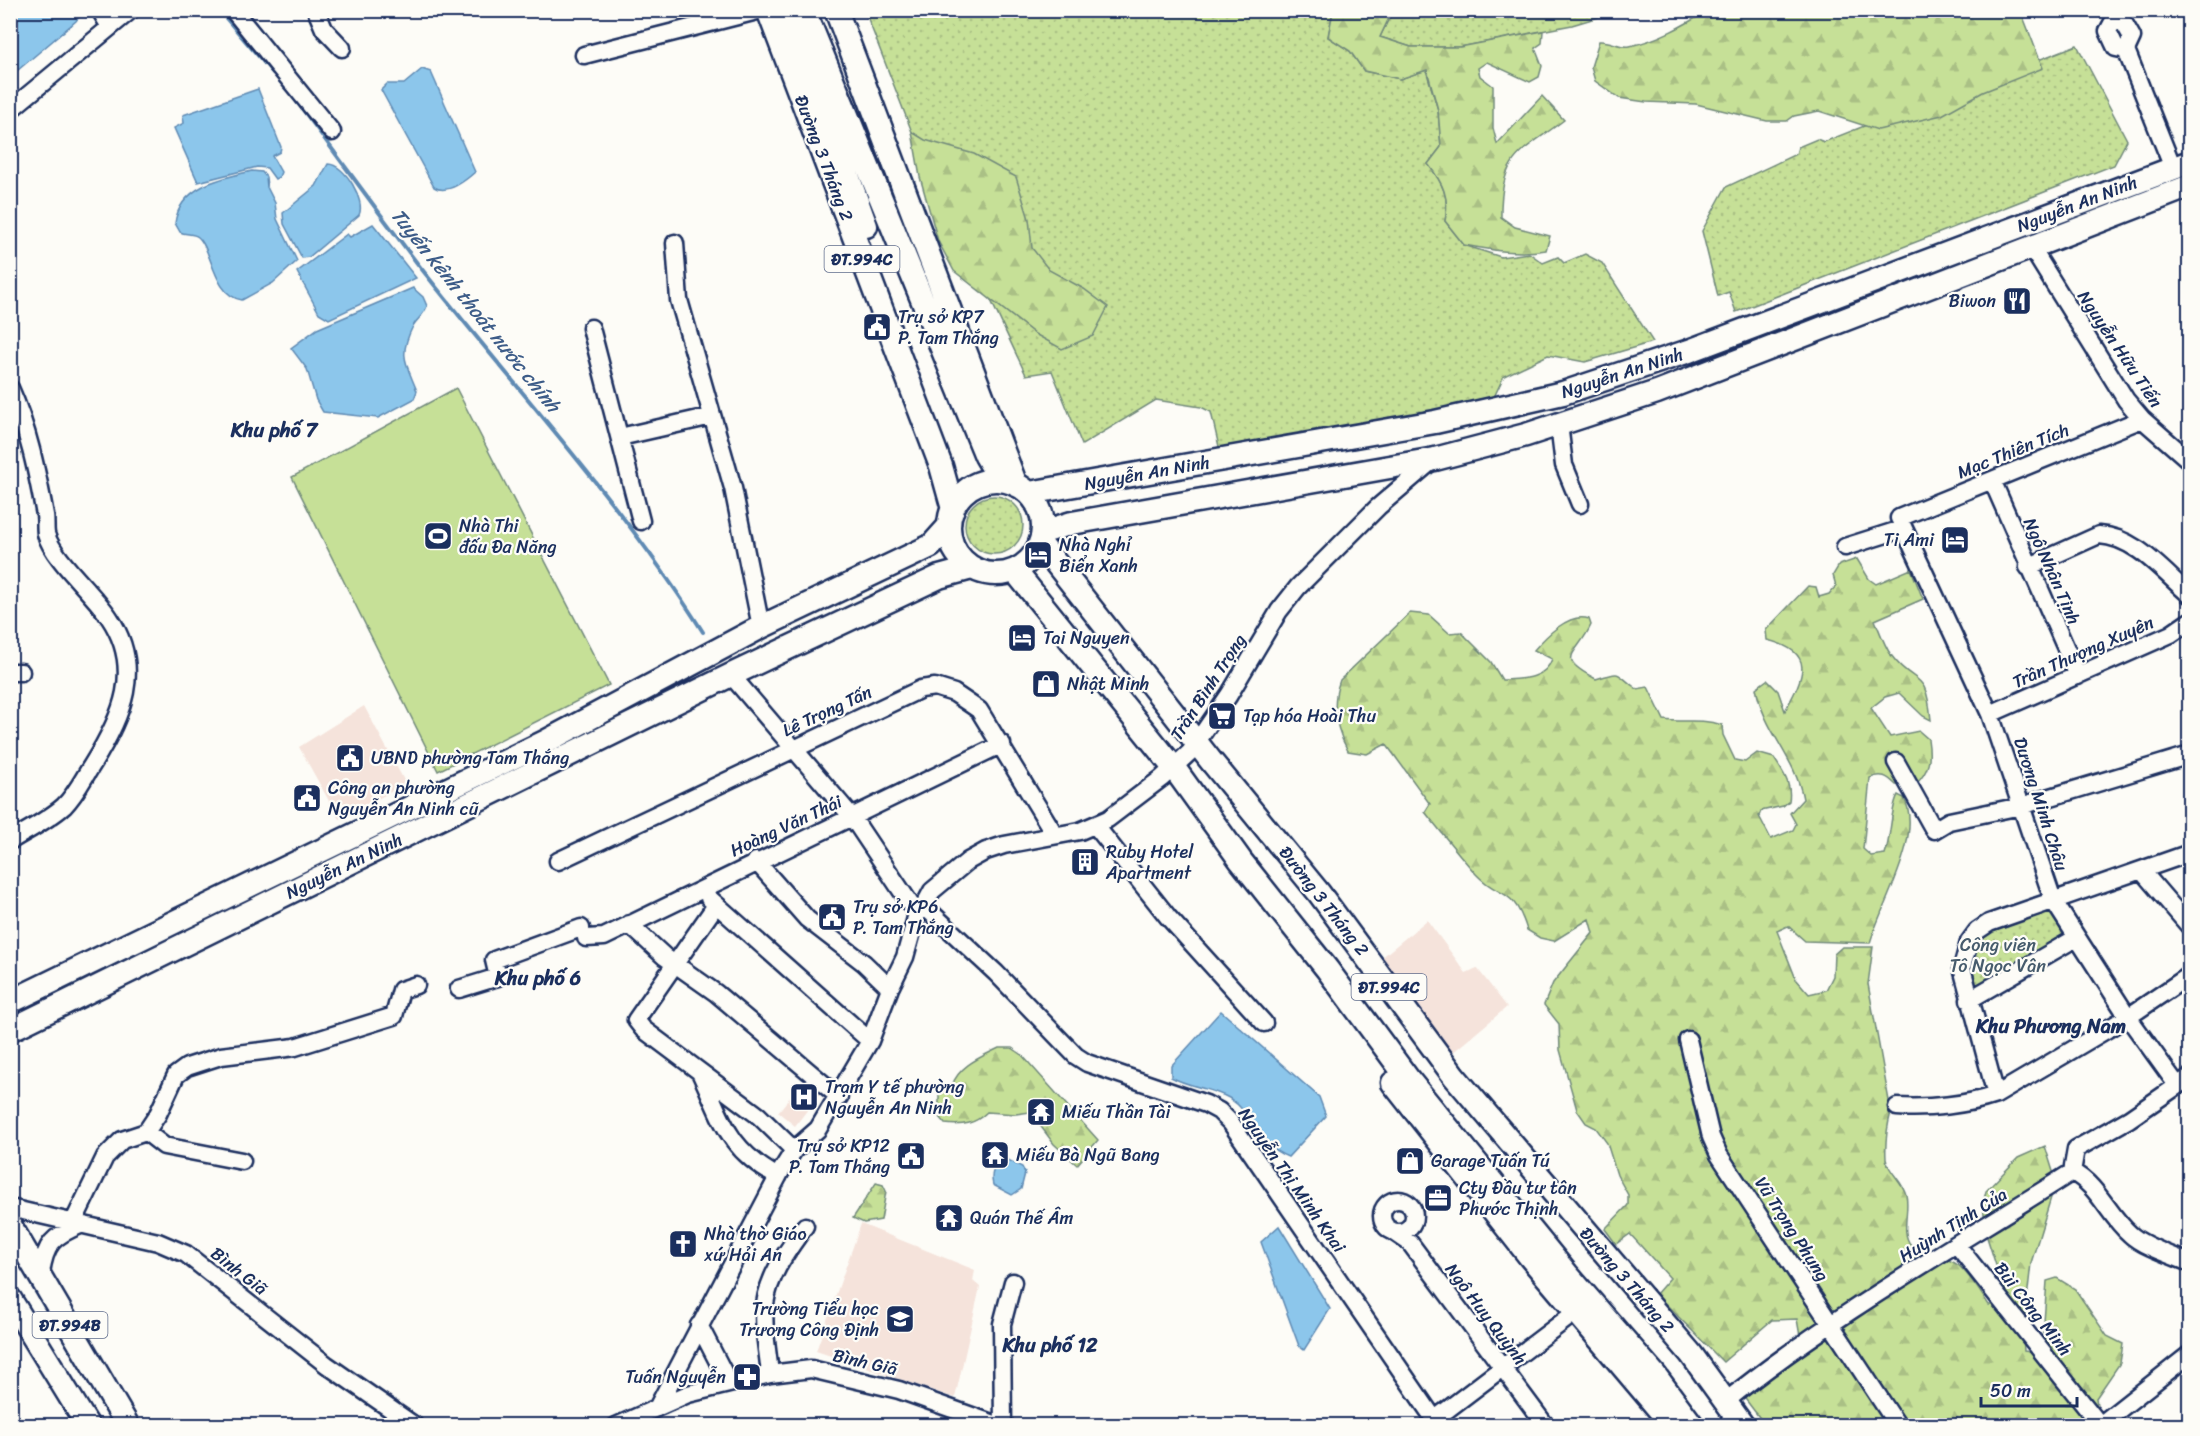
<svg xmlns="http://www.w3.org/2000/svg" width="2200" height="1436" font-family="Sriracha,sans-serif">
<style>
.built{fill:#f5e3db}
.grass{fill:url(#grass-dots);stroke:#70887a;stroke-width:1.5}
.forest{fill:url(#forest-firs);stroke:#70887a;stroke-width:1.5}
.pitch{fill:#c6e097;stroke:#70887a;stroke-width:1.5}
.water{fill:#8cc6eb;stroke:#5f8ab3;stroke-width:1.5}
.lines{fill:none;stroke-linecap:round;stroke-linejoin:round}
.stream{stroke:#5f8ab3;stroke-width:4}
.minor-casing{stroke:#1b2f5e;stroke-width:21}
.major-casing{stroke:#1b2f5e;stroke-width:27}
.minor{stroke:#fdfcf7;stroke-width:16}
.major{stroke:#fdfcf7;stroke-width:22}
.labels{text-anchor:middle;stroke-width:4.5;stroke-linejoin:round;paint-order:stroke}
.shield{fill:#fdfcf7;stroke:#5f6c8c;stroke-width:1.5}
.shield-label{font-size:16px;font-weight:bold;fill:#1b2f5e}
.street-label{font-size:18px;fill:#1b2f5e;stroke:#fdfcf7}
.poi-label{font-size:18px;fill:#1b2f5e;stroke:#fdfcf7;text-anchor:start}
.park-label{font-size:18px;fill:#465b6c;stroke:#fdfcf7}
.water-label{font-size:20px;font-style:italic;fill:#3d5c88;stroke:#fdfcf7}
.neighbourhood-label{font-size:20px;font-weight:bold;fill:#1b2f5e;stroke:#fdfcf7}
</style>
<defs>
<pattern id="grass-dots" width="8" height="8" patternUnits="userSpaceOnUse" patternTransform="scale(1.5)"><rect width="8" height="8" fill="#c6e097"/><path d="M2 2h.1M6 6h.1" fill="none" stroke="#aac085" stroke-width="1.8" stroke-linecap="round"/></pattern>
<pattern id="forest-firs" width="22" height="20" patternUnits="userSpaceOnUse" patternTransform="scale(1.5)"><rect width="22" height="20" fill="#c6e097"/><path d="M5 1l3.5 6h-7zM16 11l3.5 6h-7z" fill="#aac085"/></pattern>
</defs>
<rect width="100%" height="100%" fill="#fdfcf7"/>
<filter id="ink" filterUnits="userSpaceOnUse"><feTurbulence type="fractalNoise" baseFrequency=".0167" numOctaves="2"/><feDisplacementMap in="SourceGraphic" scale="12" xChannelSelector="R" yChannelSelector="G"/><feConvolveMatrix kernelMatrix="1 2 1 2 8 2 1 2 1" color-interpolation-filters="sRGB"/></filter>
<g filter="url(#ink)">
<path class="built" d="M364,706L406,784L339,819L299,747Z
M1427,920L1466,973L1477,968L1507,1007L1451,1054L1380,959Z
M813,1069L829,1082L795,1126L778,1112Z
M861,1224L975,1270L973,1281L980,1287L955,1398L816,1351Z"/>
<path class="grass" d="M865,11H1333L1328,37L1350,51L1364,71L1400,79L1426,70L1438,110L1441,147L1428,164C1443,183 1450,198 1445,221L1464,245L1501,257L1529,253L1543,263L1558,257L1564,263L1585,254L1602,263L1653,342L1585,362L1548,355L1504,376L1493,399L1220,451L1211,412L1201,407L1156,400L1082,445L1052,371L1026,375L912,132Z
M1398,11H1619L1572,25L1460,47H1411L1380,37L1389,18Z
M2077,45L2127,140L2114,165L1736,312L1729,292L1718,296L1702,231L1726,187L1796,154L1798,147L1817,139L1824,142L1867,125L1870,116L2031,55L2041,59Z
M965 525a29 29 0 1 1 58 0a29 29 0 1 1-58 0Z
M2045,912L2055,913L2067,930L2062,941L1978,987L1970,981L1969,957L1981,936Z"/>
<path class="forest" d="M2023,10L2022,14L2043,68L1983,92L1942,115L1878,130L1819,111L1794,116L1787,121H1767L1696,104L1646,102L1619,98L1595,81L1591,67L1599,41C1610,40 1620,48 1630,46C1658,40 1683,26 1707,11Z
M1333,11H1398L1389,18L1380,37L1411,47H1460L1543,31L1542,43L1535,48L1542,66L1539,77L1530,82L1487,62L1478,68L1480,76L1493,86V128L1497,144L1542,96L1564,120C1521,153 1500,155 1501,217L1515,227L1550,236L1546,250C1518,255 1491,250 1464,245L1445,221C1450,198 1443,183 1428,164L1441,147L1438,110L1427,70L1400,79L1364,71L1350,51L1328,37Z
M912,132L925,140L974,154L1016,177L1029,219L1032,248L1049,270L1084,289L1108,307L1093,336L1062,349L1035,334L954,271L938,241L920,177Z
M1857,559L1869,579L1876,584L1911,569L1923,599L1875,620C1880,632 1884,645 1891,655C1915,688 1926,666 1931,720L1923,716L1899,693L1885,697L1871,708L1890,737L1919,731L1928,739C1931,758 1930,771 1915,785H1896C1887,776 1882,773 1870,778L1863,849L1871,856L1885,854C1891,838 1891,806 1898,795L1904,798C1924,836 1881,904 1870,943L1805,941L1788,926L1777,931L1796,979L1809,994L1826,990L1833,976L1834,954L1842,947H1873L1868,984L1891,1112C1887,1127 1885,1143 1886,1159C1888,1172 1903,1181 1906,1195C1910,1209 1900,1233 1911,1245C1921,1258 1945,1255 1958,1265C1970,1275 1980,1292 1989,1305H1996L2001,1281L1986,1234L1983,1204L1986,1191L2018,1158L2045,1146L2056,1181L2031,1263L2023,1335L2024,1351L2039,1353L2043,1336L2047,1281L2057,1278L2075,1289L2107,1336L2123,1344L2120,1363L2096,1398L2100,1425H1765L1743,1396L1746,1374L1776,1361L1800,1336L1797,1319L1772,1320L1723,1362L1656,1294L1670,1278L1630,1234L1616,1244L1605,1229L1628,1205V1195L1617,1175L1607,1143L1596,1128L1586,1123L1577,1110L1560,1050L1559,1024L1544,1005L1553,983L1593,933L1589,919L1554,941L1540,938L1527,930C1513,885 1500,900 1476,874C1458,854 1442,833 1425,812L1430,804L1386,744L1367,754L1348,751C1336,729 1331,704 1340,680L1410,613L1429,615L1449,633L1461,632L1491,662L1502,680C1521,679 1545,680 1552,659L1534,650C1545,637 1569,612 1589,619L1591,625C1577,656 1553,657 1596,679C1625,670 1614,673 1637,689L1648,687L1664,720C1684,723 1703,718 1722,725L1723,735L1735,760L1745,762L1757,753L1774,758C1783,773 1792,783 1789,801L1783,806L1761,811L1759,816L1771,839L1793,830L1796,824L1790,813L1803,799C1795,756 1764,732 1756,688L1767,680L1778,691L1785,711C1804,676 1817,652 1767,640L1766,630L1808,586L1816,587L1819,597L1829,594L1836,586L1833,575L1839,565Z
M999,1048H1012L1021,1054L1098,1140L1077,1165L1054,1144L1030,1112L1016,1114L987,1112C975,1124 963,1126 945,1124L939,1117V1091L952,1086C958,1066 981,1057 999,1048Z
M876,1183L883,1185L886,1191L881,1220L864,1223L853,1218Z"/>
<path class="pitch" d="M456,388L609,685L438,771L292,477Z"/>
<path class="water" d="M11,10H83V11L76,21L11,76Z
M422,69L431,72L475,172C465,181 447,195 434,187L381,90L387,84H404Z
M258,89L281,147L280,152L272,156L281,172L279,177L275,179L267,168L257,167L198,182L174,128L184,123L183,115Z
M328,164C345,164 366,201 359,215L309,257L302,258L284,224L283,213L316,186Z
M252,171L262,172L266,177L267,187L275,203L277,219L297,261L273,283L242,300C213,296 212,248 198,237C193,233 186,235 180,232L175,223C180,186 221,178 252,171Z
M373,224L416,278L329,319L319,313L297,272L347,234L350,237Z
M413,288L423,297L427,306C424,315 417,319 413,326C398,356 406,363 417,391L414,399L378,418L323,412L316,400L307,369L291,348L317,329Z
M1221,1011L1319,1097L1326,1116L1288,1157C1257,1145 1256,1115 1229,1098C1211,1088 1189,1087 1171,1077V1066Z
M1006,1159L1022,1167L1025,1173L1021,1189L1012,1195L993,1185C990,1173 994,1164 1006,1159Z
M1279,1226L1330,1309L1304,1350L1299,1346L1261,1242Z"/>
<g class="lines">
<path class="stream" d="M219,10L273,73
M295,99C336,154 376,209 417,263C513,386 620,500 703,632"/>
<g class="minor-casing">
<path id="minor" d="M100,10L110,27
M233,10L332,132
M316,10L324,29L342,48
M2114,20L2124,23L2132,37L2126,50L2173,168
M2114,20L2108,31L2116,48L2126,50
M584,55L761,10
M10,110L131,10
M675,243L679,300L733,488L761,627
M2031,247L2126,400L2142,419L2190,461
M591,328L641,521
M10,388C28,428 37,472 45,515C46,521 45,528 46,534C53,559 93,593 109,617C144,669 122,717 92,765C83,779 76,794 64,806C48,820 28,830 10,841
M2142,419L1899,518L1990,714L2053,900L2128,1017L2177,1085
M1559,424L1564,465L1580,504
M620,437L712,416
M1992,480L2078,676
M1845,547L1902,529
M2028,567L2099,535C2136,537 2163,572 2190,595
M10,672H21
M731,675L852,817L917,914
M1990,714L2171,634L2190,621
M1896,762L1934,830L1949,821L2021,806L2190,755
M1095,825L1168,917L1264,1023
M558,861L921,689L935,687L954,693L979,710L1055,835
M756,861L807,919L864,963L890,988
M2142,871L2190,927
M709,898L870,1041
M716,905L636,1020L643,1029L759,1116L794,1150
M924,906L996,973L1076,1056L1087,1063L1206,1104L1219,1111L1231,1123L1439,1426
M629,924L665,957L716,993L839,1097
M586,938L604,937L1002,744
M459,989L498,977L494,960L581,928
M1969,1000L2076,938
M1688,1040L1711,1137L1719,1155L1898,1426
M700,1072C723,1121 727,1149 778,1177
M1996,1095L1962,968L1969,942L1977,931L1989,923L2190,853
M1897,1107C1929,1109 1966,1105 1996,1095L2128,1017L2190,975
M146,1132L164,1146L242,1161
M2072,1172C2098,1185 2108,1215 2130,1234C2142,1246 2173,1256 2190,1263
M1382 1216a16 16 0 1 1 32 0a16 16 0 1 1-32 0Z
M10,1208L158,1242L186,1254L327,1365L415,1426
M73,1223L105,1157L122,1140L146,1132L158,1114L176,1075L187,1067L221,1056L295,1047L394,1016L401,990L416,985
M1391,1230L1410,1243L1546,1426
M1957,1245L2100,1425L2190,1354
M41,1273C45,1244 53,1236 80,1225
M699,1325L729,1383
M770,1374C768,1352 762,1325 765,1304C769,1274 788,1250 805,1226
M1726,1401C1834,1314 1956,1246 2072,1172L2076,1149L2129,1119L2190,1077
M657,1408L781,1171L794,1150L818,1129L870,1041L890,988L905,957L917,914L924,906L932,891L968,861L986,851L1004,845L1080,831L1108,819L1162,778L1190,752L1229,695L1279,611L1298,587L1378,507L1433,460
M1435,1419L1577,1311
M616,1426L688,1394L770,1374L811,1369L899,1390L1000,1426
M1003,1426L1002,1324L1013,1282"/>
</g>
<g class="major-casing">
<path id="major" d="M768,10L941,466L953,509
M788,10L866,226
M804,10L986,456L1000,480
M836,10L1016,485
M949 527a47 47 0 1 1 94 0a47 47 0 1 1-94 0Z
M1029,493L1435,422L1563,393L1689,351L2190,162
M1043,532L1072,523L1435,459L1526,435L1657,392L2190,186
M1040,543L1211,761L1319,893L1454,1076L1691,1354L1743,1426
M1015,571L1174,768L1241,861L1327,969L1409,1080L1567,1274L1655,1375L1693,1426
M10,1002L545,742L761,627L931,546L949,526
M10,1030L731,675L939,577L972,568
M1393,1083L1530,1257L1673,1426
M10,1225L128,1426
M10,1299L88,1426"/>
</g>
<use href="#minor" class="minor"/>
<use href="#major" class="major"/>
</g>
</g>
<defs>
<g id="restaurant-square" transform="scale(1.5)"><rect x="-9" y="-9" width="18" height="18" rx="4" fill="#1b2f5e" stroke="#fdfcf7"/><path d="M-5-6h1v4h1v-4h1v4h1v-4h1v5L-1.5 .5V6h-2V.5L-5-1ZM5-6V6H3V1.5H1.5Q1.5-4 5-6Z" fill="#fff"/></g>
<g id="civic-square" transform="scale(1.5)"><rect x="-9" y="-9" width="18" height="18" rx="4" fill="#1b2f5e" stroke="#fdfcf7"/><path d="M-.6-6.5H3V-4.5H.6V-3L4-1V1h2V6H-6V1h2V-1L-.6-3ZM-1.2 2.5V6h2.4V2.5Z" fill="#fff"/></g>
<g id="stadium-square" transform="scale(1.5)"><rect x="-9" y="-9" width="18" height="18" rx="4" fill="#1b2f5e" stroke="#fdfcf7"/><path d="M0-5a6.5 5 0 1 0 0 10a6.5 5 0 1 0 0-10ZM-3.5-1.8h7v3.6h-7Z" fill="#fff"/></g>
<g id="hotel-square" transform="scale(1.5)"><rect x="-9" y="-9" width="18" height="18" rx="4" fill="#1b2f5e" stroke="#fdfcf7"/><path d="M-6-4.5h1.5V1H6V5H4.5V3h-9V5H-6ZM-4 0a1.8 1.8 0 1 1 3.6 0ZM.5 0V-2.5h3Q6-2.5 6 0Z" fill="#fff"/></g>
<g id="shop-square" transform="scale(1.5)"><rect x="-9" y="-9" width="18" height="18" rx="4" fill="#1b2f5e" stroke="#fdfcf7"/><path d="M-5-2.5h2.3a2.7 3.5 0 0 1 5.4 0H5L5.5 6h-11ZM-1.5-2.5h3a1.5 2.3 0 0 0-3 0Z" fill="#fff"/></g>
<g id="supermarket-square" transform="scale(1.5)"><rect x="-9" y="-9" width="18" height="18" rx="4" fill="#1b2f5e" stroke="#fdfcf7"/><path d="M-6-5.5h2.5l.6 2H6L4.5 2H-2.5L-4.4-4H-6ZM-1.5 3.2a1.3 1.3 0 1 0 .1 0ZM3 3.2a1.3 1.3 0 1 0 .1 0Z" fill="#fff"/></g>
<g id="building-square" transform="scale(1.5)"><rect x="-9" y="-9" width="18" height="18" rx="4" fill="#1b2f5e" stroke="#fdfcf7"/><path d="M-4-6H4V6H1V3H-1V6H-4ZM-2.5-4.3h1.7v1.8h-1.7ZM.8-4.3h1.7v1.8H.8ZM-2.5-1h1.7V.8h-1.7ZM.8-1h1.7V.8H.8Z" fill="#fff"/></g>
<g id="hospital-square" transform="scale(1.5)"><rect x="-9" y="-9" width="18" height="18" rx="4" fill="#1b2f5e" stroke="#fdfcf7"/><path d="M-5-5h3v3.5h4V-5h3V5h-3V1.5h-4V5h-3Z" fill="#fff"/></g>
<g id="temple-square" transform="scale(1.5)"><rect x="-9" y="-9" width="18" height="18" rx="4" fill="#1b2f5e" stroke="#fdfcf7"/><path d="M0-6L5-2H3V0L6.5 2.5H4V6H1.5V3h-3V6H-4V2.5H-6.5L-3 0V-2H-5Z" fill="#fff"/></g>
<g id="office-square" transform="scale(1.5)"><rect x="-9" y="-9" width="18" height="18" rx="4" fill="#1b2f5e" stroke="#fdfcf7"/><path d="M-6-3h4V-5.5h4V-3h4V5H-6ZM-1-4.5V-3h2v-1.5ZM-6 0V1H6V0Z" fill="#fff"/></g>
<g id="church-square" transform="scale(1.5)"><rect x="-9" y="-9" width="18" height="18" rx="4" fill="#1b2f5e" stroke="#fdfcf7"/><path d="M-1.2-6h2.4v3.5h3.3v2.4h-3.3V6h-2.4V-.1h-3.3v-2.4h3.3Z" fill="#fff"/></g>
<g id="school-square" transform="scale(1.5)"><rect x="-9" y="-9" width="18" height="18" rx="4" fill="#1b2f5e" stroke="#fdfcf7"/><path d="M0-5L7-2L0 1L-7-2ZM-4 1L0 2.5L4 1V4Q0 6-4 4Z" fill="#fff"/></g>
<g id="pharmacy-square" transform="scale(1.5)"><rect x="-9" y="-9" width="18" height="18" rx="4" fill="#1b2f5e" stroke="#fdfcf7"/><path d="M-2-6h4v4h4v4h-4v4h-4v-4h-4v-4h4Z" fill="#fff"/></g>
</defs>
<g fill-rule="evenodd">
<use href="#restaurant-square" x="2017" y="301"/>
<use href="#civic-square" x="877" y="327"/>
<use href="#stadium-square" x="438" y="536"/>
<use href="#hotel-square" x="1955" y="540"/>
<use href="#hotel-square" x="1038" y="555"/>
<use href="#hotel-square" x="1022" y="638"/>
<use href="#shop-square" x="1046" y="684"/>
<use href="#supermarket-square" x="1222" y="716"/>
<use href="#civic-square" x="350" y="758"/>
<use href="#civic-square" x="307" y="798"/>
<use href="#building-square" x="1085" y="862"/>
<use href="#civic-square" x="832" y="917"/>
<use href="#hospital-square" x="804" y="1097"/>
<use href="#temple-square" x="1041" y="1112"/>
<use href="#temple-square" x="995" y="1155"/>
<use href="#civic-square" x="911" y="1156"/>
<use href="#shop-square" x="1410" y="1161"/>
<use href="#office-square" x="1438" y="1198"/>
<use href="#temple-square" x="949" y="1218"/>
<use href="#church-square" x="683" y="1244"/>
<use href="#school-square" x="900" y="1319"/>
<use href="#pharmacy-square" x="747" y="1377"/>
</g>
<g class="labels">
<g class="shield">
<rect x="824.5" y="246" width="75" height="26" rx="4.5"/>
<rect x="1351.5" y="974" width="75" height="26" rx="4.5"/>
<rect x="32.5" y="1312" width="75" height="26" rx="4.5"/>
</g>
<g class="shield-label">
<text x="862" y="265">ĐT.994C</text>
<text x="1389" y="993">ĐT.994C</text>
<text x="70" y="1331">ĐT.994B</text>
</g>
<g class="street-label">
<text transform="translate(824 158) rotate(69)" y="6">Đường 3 Tháng 2</text>
<text transform="translate(2077 204) rotate(-21)" y="6">Nguyễn An Ninh</text>
<text transform="translate(2120 349) rotate(56)" y="6">Nguyễn Hữu Tiến</text>
<text transform="translate(1622 373) rotate(-18)" y="6">Nguyễn An Ninh</text>
<text transform="translate(2013 451) rotate(-22)" y="6">Mạc Thiên Tích</text>
<text transform="translate(1147 473) rotate(-10)" y="6">Nguyễn An Ninh</text>
<text transform="translate(2052 571) rotate(66)" y="6">Ngô Nhân Tịnh</text>
<text transform="translate(2083 652) rotate(-24)" y="6">Trần Thượng Xuyên</text>
<text transform="translate(1208 687) rotate(-57)" y="6">Trần Bình Trọng</text>
<text transform="translate(827 711) rotate(-25)" y="6">Lê Trọng Tấn</text>
<text transform="translate(2041 804) rotate(72)" y="6">Dương Minh Châu</text>
<text transform="translate(786 826) rotate(-25)" y="6">Hoàng Văn Thái</text>
<text transform="translate(344 866) rotate(-26)" y="6">Nguyễn An Ninh</text>
<text transform="translate(1324 901) rotate(52)" y="6">Đường 3 Tháng 2</text>
<text transform="translate(1292 1180) rotate(55)" y="6">Nguyễn Thị Minh Khai</text>
<text transform="translate(1953 1225) rotate(-32)" y="6">Huỳnh Tịnh Của</text>
<text transform="translate(1792 1229) rotate(57)" y="6">Vũ Trọng Phụng</text>
<text transform="translate(239 1271) rotate(38)" y="6">Bình Giã</text>
<text transform="translate(1627 1280) rotate(49)" y="6">Đường 3 Tháng 2</text>
<text transform="translate(2033 1309) rotate(52)" y="6">Bùi Công Minh</text>
<text transform="translate(1486 1314) rotate(53)" y="6">Ngô Huy Quỳnh</text>
<text transform="translate(865 1362) rotate(13)" y="6">Bình Giã</text>
</g>
<g class="poi-label">
<text x="1996" y="307" text-anchor="end">Biwon</text>
<text x="898" y="323">Trụ sở KP7<tspan x="898" dy="21">P. Tam Thắng</tspan></text>
<text x="459" y="532">Nhà Thi<tspan x="459" dy="21">đấu Đa Năng</tspan></text>
<text x="1934" y="546" text-anchor="end">Ti Ami</text>
<text x="1059" y="551">Nhà Nghỉ<tspan x="1059" dy="21">Biển Xanh</tspan></text>
<text x="1043" y="644">Tai Nguyen</text>
<text x="1067" y="690">Nhật Minh</text>
<text x="1243" y="722">Tạp hóa Hoài Thu</text>
<text x="371" y="764">UBND phường Tam Thắng</text>
<text x="328" y="794">Công an phường<tspan x="328" dy="21">Nguyễn An Ninh cũ</tspan></text>
<text x="1106" y="858">Ruby Hotel<tspan x="1106" dy="21">Apartment</tspan></text>
<text x="853" y="913">Trụ sở KP6<tspan x="853" dy="21">P. Tam Thắng</tspan></text>
<text x="825" y="1093">Trạm Y tế phường<tspan x="825" dy="21">Nguyễn An Ninh</tspan></text>
<text x="1062" y="1118">Miếu Thần Tài</text>
<text x="890" y="1152" text-anchor="end">Trụ sở KP12<tspan x="890" dy="21">P. Tam Thắng</tspan></text>
<text x="1016" y="1161">Miếu Bà Ngũ Bang</text>
<text x="1431" y="1167">Garage Tuấn Tú</text>
<text x="1459" y="1194">Cty Đầu tư tân<tspan x="1459" dy="21">Phước Thịnh</tspan></text>
<text x="970" y="1224">Quán Thế Âm</text>
<text x="704" y="1240">Nhà thờ Giáo<tspan x="704" dy="21">xứ Hải An</tspan></text>
<text x="879" y="1315" text-anchor="end">Trường Tiểu học<tspan x="879" dy="21">Trương Công Định</tspan></text>
<text x="726" y="1383" text-anchor="end">Tuấn Nguyễn</text>
</g>
<g class="park-label">
<text x="1998" y="951">Công viên<tspan x="1998" dy="21">Tô Ngọc Vân</tspan></text>
</g>
<g class="water-label">
<text transform="translate(476 310) rotate(51)" y="7">Tuyến kênh thoát nước chính</text>
</g>
<g class="neighbourhood-label">
<text x="274" y="437">Khu phố 7</text>
<text x="538" y="985">Khu phố 6</text>
<text x="2051" y="1033">Khu Phương Nam</text>
<text x="1050" y="1352">Khu phố 12</text>
</g>
</g>
<rect width="2200" height="1436" fill="none" stroke="#fdfcf7" stroke-width="36"/>
<rect x="18" y="18" width="2164" height="1400" fill="none" stroke="#1b2f5e" stroke-width="2" filter="url(#ink)"/>
<path d="M1981 1397v9h96v-9" fill="none" stroke="#1b2f5e" stroke-width="3"/>
<text x="1990" y="1397" font-size="18" fill="#1b2f5e" stroke="#fdfcf7" stroke-width="4.5" paint-order="stroke">50 m</text>
</svg>
